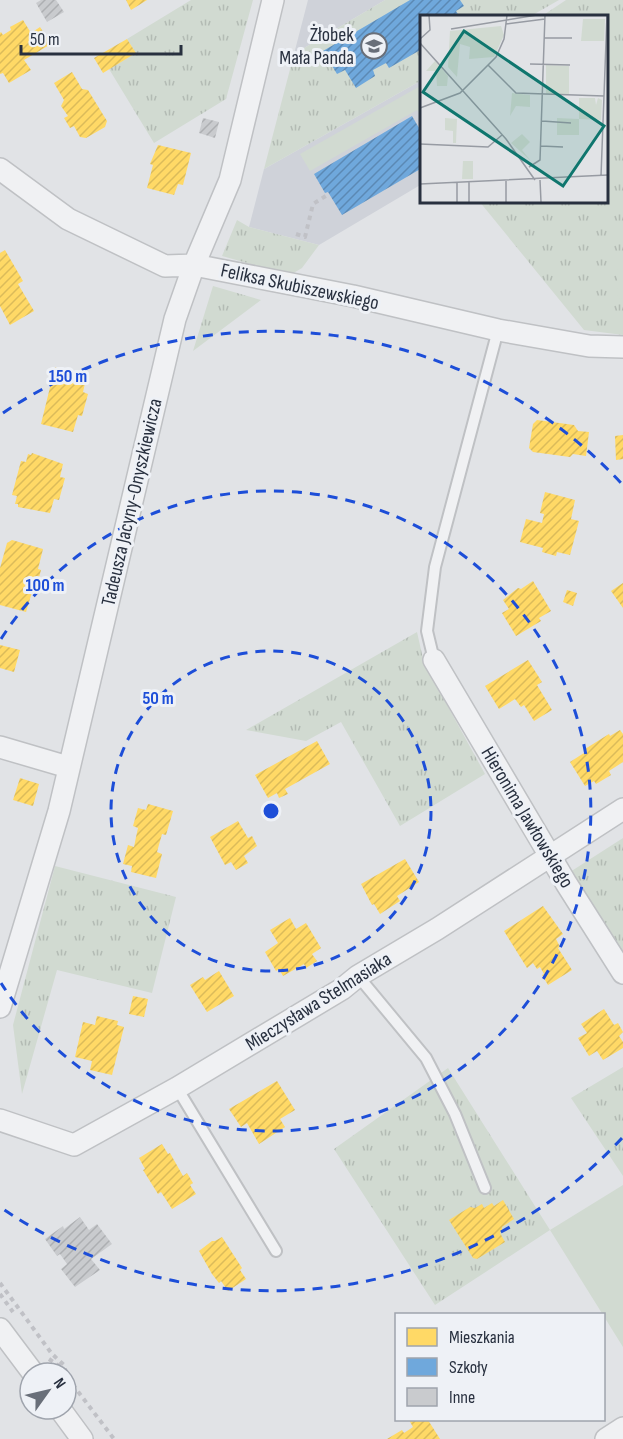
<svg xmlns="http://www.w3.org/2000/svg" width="623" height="1439" font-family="'Sofia Sans Condensed',sans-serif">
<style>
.built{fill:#cfd2d9}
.grass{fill:url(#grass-tufts)}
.green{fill:#d1dad1}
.homes{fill:url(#homes-hatch)}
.schools{fill:url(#schools-hatch)}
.building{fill:url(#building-hatch)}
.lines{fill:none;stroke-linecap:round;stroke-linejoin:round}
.lane-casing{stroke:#bfc1c4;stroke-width:14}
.street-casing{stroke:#bfc1c4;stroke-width:24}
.path{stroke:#c0c1c6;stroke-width:4;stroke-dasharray:4.5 4.5;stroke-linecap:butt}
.lane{stroke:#f0f1f3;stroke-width:10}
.street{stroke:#f0f1f3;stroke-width:21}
.ring{fill:none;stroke:#1d4ed8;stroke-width:3;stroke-dasharray:10 8}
.labels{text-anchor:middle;stroke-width:6;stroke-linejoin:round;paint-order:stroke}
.poi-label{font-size:20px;fill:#28303f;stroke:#eef1f6;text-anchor:end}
.street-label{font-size:20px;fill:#28303f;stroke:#eef1f6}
.inset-road{fill:none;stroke:#979ba3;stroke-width:1.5}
.view{fill:#0f766e;fill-opacity:0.15;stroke:#0f766e;stroke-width:3}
.inset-edge{fill:none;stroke:#28303f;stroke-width:3}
.centre{fill:#1d4ed8;stroke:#eef1f6;stroke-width:3}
.ring-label{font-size:18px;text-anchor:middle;font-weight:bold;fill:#1d4ed8;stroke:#eef1f6;stroke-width:6;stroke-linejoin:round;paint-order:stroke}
</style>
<defs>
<pattern id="grass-tufts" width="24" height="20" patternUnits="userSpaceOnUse" patternTransform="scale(1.5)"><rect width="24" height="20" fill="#d1dad1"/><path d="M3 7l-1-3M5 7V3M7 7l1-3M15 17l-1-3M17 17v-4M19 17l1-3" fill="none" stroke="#b3bbb4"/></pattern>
<pattern id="homes-hatch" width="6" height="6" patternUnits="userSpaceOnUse" patternTransform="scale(1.5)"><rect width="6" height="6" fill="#ffd966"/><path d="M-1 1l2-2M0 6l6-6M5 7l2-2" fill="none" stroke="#dbbb5a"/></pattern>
<pattern id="schools-hatch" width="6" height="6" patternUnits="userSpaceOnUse" patternTransform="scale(1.5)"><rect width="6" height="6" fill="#6fa8dc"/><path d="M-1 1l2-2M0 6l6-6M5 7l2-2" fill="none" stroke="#5b89b4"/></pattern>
<pattern id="building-hatch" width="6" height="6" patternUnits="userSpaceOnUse" patternTransform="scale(1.5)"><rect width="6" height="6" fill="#c9cbce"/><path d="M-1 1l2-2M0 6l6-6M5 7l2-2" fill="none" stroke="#adafb2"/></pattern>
</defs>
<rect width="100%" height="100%" fill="#e1e3e6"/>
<path class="built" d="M308,0H385L294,54Z
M422,80V184L319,245L249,227L264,169Z"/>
<path class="grass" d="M191,0H253L226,99L154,143L109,69L136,53L127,39Z
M385,0H559L531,16H422V80L264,169L294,54Z
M566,0H623V335L584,330L479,201H606V16H542Z
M237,220L249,227L319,245L302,268L290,275L222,256Z
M213,286L261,300L193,351Z
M417,632L424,663L485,774L400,826L341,722L306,741L246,730Z
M623,838V956L570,872Z
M55,866L176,897L152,993L57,970L22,1094L13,1025Z
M623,1067V1176L571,1098Z
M448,1068L550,1230L435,1305L334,1149Z"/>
<path class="green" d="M422,85V118L417,110L310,171L300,154Z
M617,266H623V298L618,299Z
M623,1185V1347L550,1230Z"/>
<path class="homes" d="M126,0H147L131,10Z
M23,20L31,33L40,27L51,44L24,60L31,70L9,83L3,73L0,74V33L1,32L3,35L11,30L10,27Z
M127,39L136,53L103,73L94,58Z
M72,72L82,89L88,90L107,121L105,127L86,138L80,137L74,126L70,128L64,118L68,116L61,106L64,100L54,83Z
M158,145L191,153L183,185L178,184L174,195L147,188L153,165L150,164Z
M5,250L23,281L18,284L34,311L10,325L0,306V253Z
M55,367L87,375L83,392L88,394L82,416L78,415L73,432L41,424Z
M537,420L574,425L578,431L589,432L586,456L573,454L570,457L533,452L529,448L533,424Z
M623,435V459L616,460L615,436Z
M32,453L63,464L60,477L65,478L59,500L54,499L50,513L18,507V504H15L17,496L12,495L21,461L26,462L28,454L31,455Z
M545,492L575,500L571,519L579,521L570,555L557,552L556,556L542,552L543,548L520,542L526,519L542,523L544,514L540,513Z
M12,540L43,549L38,569L41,570L35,593L32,592L26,612L0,605V568L7,543Z
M533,581L551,611L539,618L541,621L516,636L502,613L509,609L503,600L518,588L521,589Z
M623,583V608L611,591Z
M567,590L577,593L573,606L563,602Z
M0,645L20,650L14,672L0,668Z
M528,660L542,682L537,685L552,710L534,721L524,705L521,707L515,699L499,709L485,686Z
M620,730L623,734V762L609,771L611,775L596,784L594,781L585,786L570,762L587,751L585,749L609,734L610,736Z
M317,741L330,764L285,789L288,794L279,798L277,793L268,798L255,775Z
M20,778L39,784L33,806L13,800Z
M148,804L173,811L166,835L162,834L157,852L162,854L156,878L131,872L132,866L123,864L128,845L134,847L136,837L138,828L133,826L138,808L146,810Z
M238,821L248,838L252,836L257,846L244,856L248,863L236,870L231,862L225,865L210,837Z
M405,859L419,882L397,896L400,901L380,914L374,904L372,905L361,884Z
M543,906L563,934L556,939L560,947L558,948L572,970L548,985L542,975L544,974L540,967L537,969L533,963L527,968L504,931Z
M290,918L296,929L306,923L321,948L312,954L317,961L306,968L304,964L283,976L279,969L276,971L265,952L278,943L270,930Z
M219,971L234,996L207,1012L190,985L203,977L205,980Z
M133,996L148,999L144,1017L129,1014Z
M604,1009L614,1025L618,1023L623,1032L619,1036L623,1042V1048L603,1060L597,1051L589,1056L578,1038L587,1033L581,1024Z
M97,1016L118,1021L117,1025L124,1027L112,1075L90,1070L92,1061L75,1057L83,1022L95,1025Z
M277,1081L295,1110L280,1119L285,1127L259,1144L247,1123L241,1127L229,1109Z
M162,1144L168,1154L170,1153L183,1176L187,1173L193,1183L190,1185L196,1194L172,1209L161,1192L158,1194L143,1170L145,1169L139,1158Z
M503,1200L514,1219L502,1227V1230L500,1233L505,1242L477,1259L473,1258L449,1220L470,1207L475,1208L482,1204L484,1208L492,1203L494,1206Z
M222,1237L242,1268L240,1270L246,1279L228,1291L221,1281L219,1283L212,1274L199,1251L212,1241H215Z
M409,1420H428L440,1439H387L402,1430L404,1433L413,1427Z"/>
<path class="schools" d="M410,0H460L464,6L456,11L459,16H422V49L389,68L386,63L373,70L375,76L356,88L345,70L337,74L323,51Z
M412,116L422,133L420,137L422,140V168L342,215L328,192L325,193L314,174Z"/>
<path class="building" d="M41,0H56L64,12L47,22L36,3Z
M203,118L219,122L215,138L199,133Z
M80,1217L89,1230L97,1224L112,1244L91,1259L100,1270L75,1287L61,1269L67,1264L60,1254L57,1256L45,1239L63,1226L64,1229Z"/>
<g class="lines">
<g class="lane-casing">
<path id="lane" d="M434,660L427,631L435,567L498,330
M358,976L426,1058L455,1114L485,1188
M177,1088L276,1251"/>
</g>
<g class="street-casing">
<path id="street" d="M0,169L68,219L165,266L194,265L353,296L498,330L589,346L623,347
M434,660L566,883L623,973
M0,747L68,767
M0,1007L59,811L175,319L194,265L230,180L273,0
M0,1120L74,1145L177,1088L342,989L358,976L437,929L623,809
M0,1329L33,1373
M60,1409L82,1439
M606,1439L623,1428"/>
</g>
<path class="path" d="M296,234L305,237L313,204L329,194
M0,1283L52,1354L64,1365L67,1377L114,1439
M0,1294L13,1312
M49,1359L59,1366L61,1373"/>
<use href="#lane" class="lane"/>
<use href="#street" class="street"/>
</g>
<g class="ring">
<circle cx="271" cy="811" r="160"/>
<path d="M1 639A320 320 0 1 1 1 983"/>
<path d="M622 1138A480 480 0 0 1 3 1209M3 413A480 480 0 0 1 622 484"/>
</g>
<defs>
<g id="school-ring" transform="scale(1.35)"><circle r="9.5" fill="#eef1f6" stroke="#696f79" stroke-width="1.5"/><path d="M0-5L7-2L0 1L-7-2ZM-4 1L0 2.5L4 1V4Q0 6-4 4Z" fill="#696f79"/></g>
</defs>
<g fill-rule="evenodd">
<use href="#school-ring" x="374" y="46"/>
</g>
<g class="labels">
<g class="poi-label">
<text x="354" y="41">Żłobek<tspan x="354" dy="23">Mała Panda</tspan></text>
</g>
<g class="street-label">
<text transform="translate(300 286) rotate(12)" y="7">Feliksa Skubiszewskiego</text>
<text transform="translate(131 502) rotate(-77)" y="7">Tadeusza Jacyny-Onyszkiewicza</text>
<text transform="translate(528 817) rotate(59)" y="7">Hieronima Jawłowskiego</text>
<text transform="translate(318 1001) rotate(-32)" y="7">Mieczysława Stelmasiaka</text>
</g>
</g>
<g transform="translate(420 15)">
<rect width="188" height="188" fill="#e1e3e6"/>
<path d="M163,4H185L184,26H161ZM81,11L84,20L74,42L49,44L50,32L40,29L37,62L28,52L30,16ZM15,46L28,61L27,71H17L16,56H6ZM126,50L149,51V79H126ZM92,78L110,80V92L96,91L90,101ZM25,103L37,104L36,128H33V116L25,115ZM137,103L159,104V120H137ZM102,119L110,127L102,135L111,146L91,128ZM43,146H53V164H42Z" fill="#d1dad1"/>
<path d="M159,83H175L176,90L178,83L182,85L181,105L159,104Z" fill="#d1dad1"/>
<path class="inset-road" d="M86,9L125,4M31,14L117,0M124,23H152M0,24L10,15L9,0M0,28L86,124L115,165M110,49L150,50M68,50L96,78L184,81M0,93L40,78L76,42L84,24L87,0M122,106L151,108M0,129L68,132L82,120M121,131L143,132M109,152L120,145L125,0M181,161L187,0M120,165L121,187M86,166V187M49,167V187M37,168V187M0,169L188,160"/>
<path class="view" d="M44,16L184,111L143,171L3,77Z"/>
<rect width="188" height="188" class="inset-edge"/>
</g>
<circle cx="271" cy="811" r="9" class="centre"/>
<g class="ring-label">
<text x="68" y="382">150 m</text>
<text x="45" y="591">100 m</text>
<text x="158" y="704">50 m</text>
</g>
<rect x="395" y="1313" width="210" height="108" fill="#eef1f6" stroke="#9fa4ad" stroke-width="1.5"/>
<rect x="407" y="1328" width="30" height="18" fill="#ffd966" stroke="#9fa4ad" stroke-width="1.5"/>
<text x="449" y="1343" font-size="18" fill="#28303f">Mieszkania</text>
<rect x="407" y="1358" width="30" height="18" fill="#6fa8dc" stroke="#9fa4ad" stroke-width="1.5"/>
<text x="449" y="1373" font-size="18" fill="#28303f">Szkoły</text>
<rect x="407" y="1388" width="30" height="18" fill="#c9cbce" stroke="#9fa4ad" stroke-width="1.5"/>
<text x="449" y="1403" font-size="18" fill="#28303f">Inne</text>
<g transform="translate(48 1391) rotate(56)"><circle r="28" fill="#eef1f6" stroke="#9fa4ad" stroke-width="1.5"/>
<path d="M0-4.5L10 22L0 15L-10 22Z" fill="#696f79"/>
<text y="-9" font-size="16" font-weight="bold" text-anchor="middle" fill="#28303f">N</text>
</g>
<path d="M21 45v9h160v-9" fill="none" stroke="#28303f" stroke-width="3"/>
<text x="30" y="45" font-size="18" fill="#28303f" stroke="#eef1f6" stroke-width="4.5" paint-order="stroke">50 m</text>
</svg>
